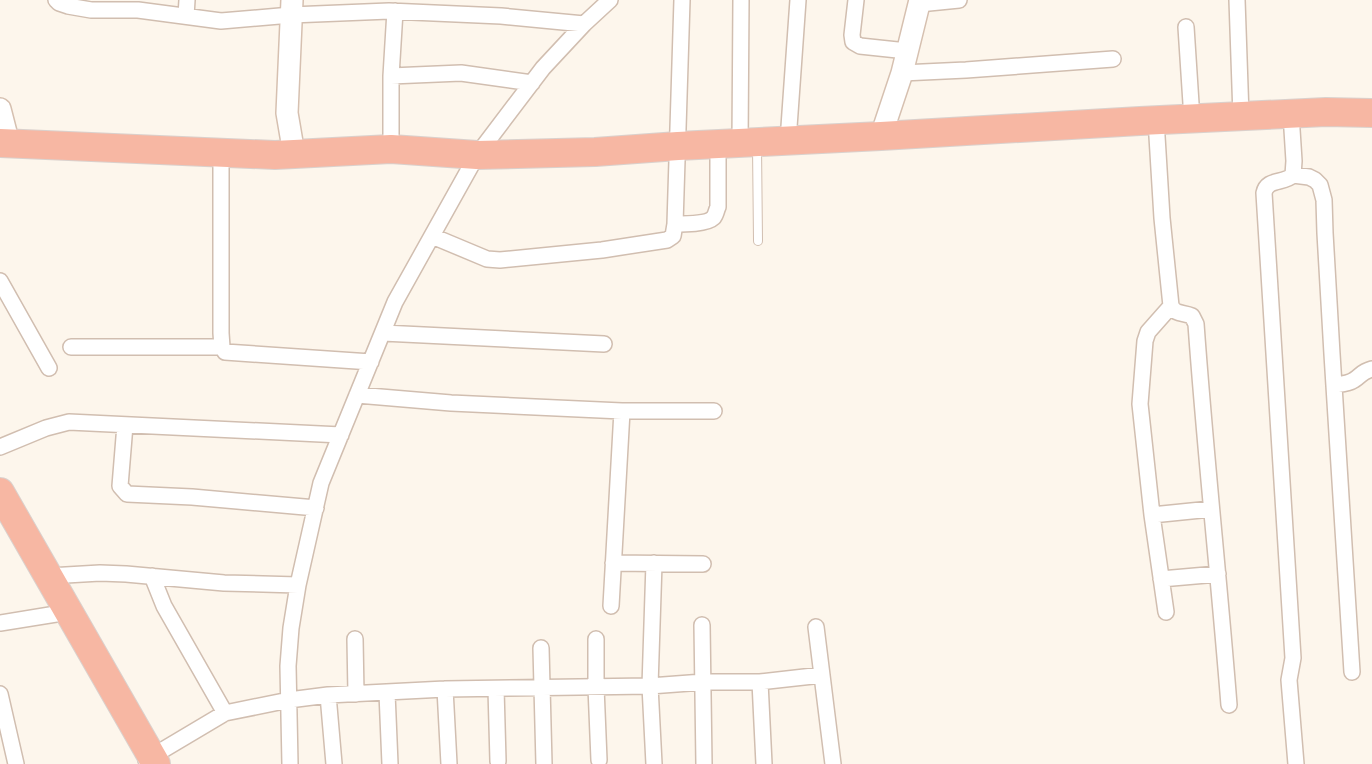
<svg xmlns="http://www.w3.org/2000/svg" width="1372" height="764" font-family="'DejaVu Sans',sans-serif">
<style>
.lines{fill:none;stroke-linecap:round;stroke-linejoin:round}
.lane-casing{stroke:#d1beb0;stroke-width:10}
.street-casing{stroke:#d1beb0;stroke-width:18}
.secondary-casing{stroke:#d6c0b0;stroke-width:24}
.highway-casing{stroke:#dad1cd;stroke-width:30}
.lane{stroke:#fff;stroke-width:8}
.street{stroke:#fff;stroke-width:15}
.secondary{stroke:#fff;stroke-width:21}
.highway{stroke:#f7b7a3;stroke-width:28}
</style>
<rect width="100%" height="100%" fill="#fdf6ec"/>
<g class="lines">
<g class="lane-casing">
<path id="lane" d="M757,146L758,241"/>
</g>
<g class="street-casing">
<path id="street" d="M56,0L59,3L68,6L91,10H138L221,21L291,15L389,11L501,16L584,24
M856,0L852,35L853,42L860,46L907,51
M1237,0L1241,116
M919,4L959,0
M186,16L187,0
M1186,27L1192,119
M902,73L966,70L1113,59
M391,76L461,73L532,83
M1291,114L1294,161L1293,175C1284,184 1267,178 1264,193L1293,658L1289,680L1296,764
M1156,120L1162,218L1171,306C1176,315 1183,312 1192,316L1196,324C1205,451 1219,578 1229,705
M788,141L798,0
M740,143L741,0
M391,149V76L395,11
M221,152V333L222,347L225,352L371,362
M1293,175L1309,177L1315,180L1320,185L1324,200L1325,233L1332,354L1352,672
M675,224C684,224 707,224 713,218C716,215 716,211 718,207V144
M432,236L487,259L500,260L602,250L667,240L673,236L675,224L682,0
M0,281L49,368
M383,333L604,344
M71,347H222
M1334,385C1341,384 1348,384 1354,380C1362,375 1361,372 1372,369
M357,395L451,403L622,411H714
M125,425L120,486L127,494L192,497L316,508
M0,447L46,428L69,422L341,435
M1152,515L1211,509
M613,563L703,564
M49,576L100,573L126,574L224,583L298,585
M152,576L164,606L225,713
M1161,579L1218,574
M611,606L622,411
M1166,612L1152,515L1140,404L1145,341L1148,332L1171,306
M0,623L56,614L67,610
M702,625L704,764
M816,627L833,764
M355,639L356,694
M596,639V687L599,760
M541,648L544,764
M760,682L764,764
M445,689L449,764
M496,689L498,761
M387,693L390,764
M0,694L16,764
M328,695L334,764
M146,760L225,713L289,700L328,695L445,689L650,686L703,682H760L822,675
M290,764L288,666L291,628L298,585L321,483L395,302L477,155L543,68L584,24L610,0
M654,764L650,686L654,563"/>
</g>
<g class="secondary-casing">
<path id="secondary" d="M292,0L287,113L294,154
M0,109L9,144
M881,136L902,73L920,0"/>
</g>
<g class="highway-casing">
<path id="highway" d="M0,143L275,155L391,149L477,155L595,152L678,146L881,136L1140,121L1326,112L1372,113
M0,492L156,764"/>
</g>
<use href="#lane" class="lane"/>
<use href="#street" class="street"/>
<use href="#secondary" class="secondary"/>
<use href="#highway" class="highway"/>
</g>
</svg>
